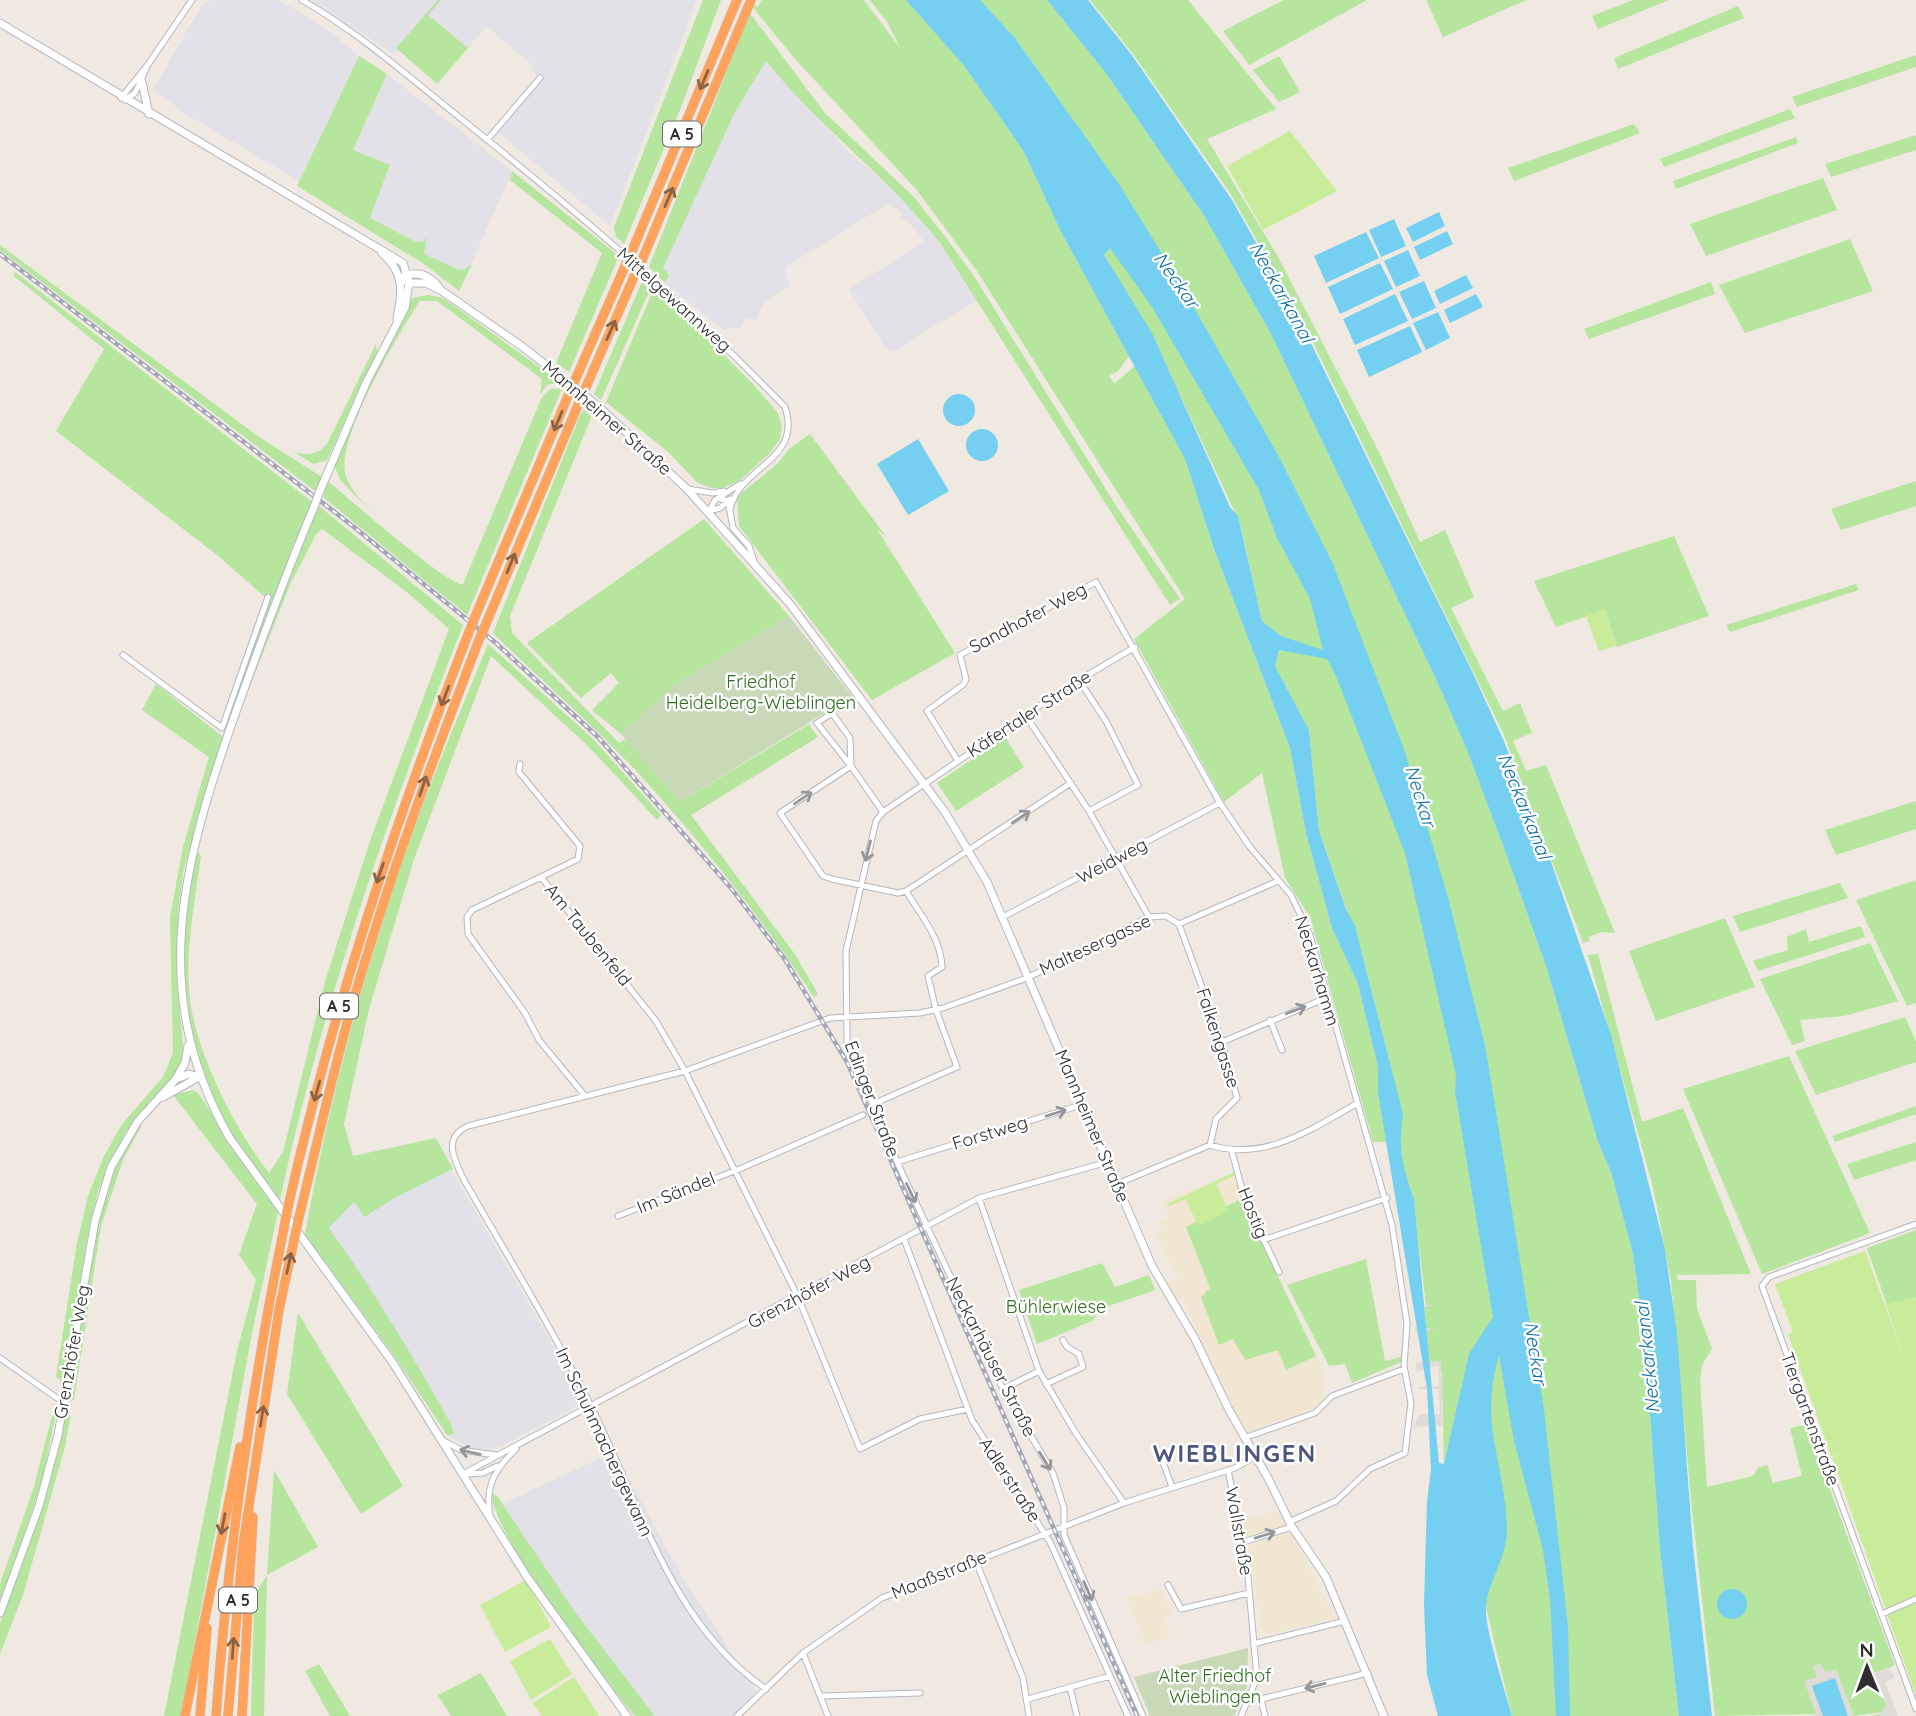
<svg xmlns="http://www.w3.org/2000/svg" width="1916" height="1716" font-family="Quicksand,sans-serif">
<style>
.industrial{fill:#e3e1e8}
.education{fill:#f0e6d1}
.green{fill:#b6e59e}
.cemetery{fill:#c8d9b8}
.pitch{fill:#c9ec9a}
.plaza{fill:#dfdcd8}
.water{fill:#75cff0;fill-rule:evenodd}
.lines{fill:none;stroke-linecap:round;stroke-linejoin:round}
.street-casing{stroke:#b4b7c1;stroke-width:7}
.secondary-casing{stroke:#b4b7c1;stroke-width:9}
.highway-casing{stroke:#c9c9c9;stroke-width:10}
.street{stroke:#fff;stroke-width:5}
.secondary{stroke:#fff;stroke-width:7}
.highway{stroke:#ffa35c;stroke-width:9}
.rail-casing{stroke:#a3a6b8;stroke-width:4.5}
.rail{stroke:#fff;stroke-width:2;stroke-dasharray:5;stroke-linecap:butt}
.secondary-bridge-casing{stroke:#b4b7c1;stroke-width:9;stroke-linecap:butt}
.highway-bridge-casing{stroke:#c9c9c9;stroke-width:10;stroke-linecap:butt}
.secondary-bridge{stroke:#fff;stroke-width:7}
.highway-bridge{stroke:#ffa35c;stroke-width:9}
.oneway{stroke:#8c6343}
.oneway2{stroke:#969696}
.labels{text-anchor:middle;stroke-width:5;stroke-linejoin:round;paint-order:stroke}
.shield{fill:#fff;stroke:#6d6d6d;stroke-width:2}
.shield-label{font-size:16px;font-weight:bold;fill:#2e2e2e}
.street-label{font-size:18px;fill:#2e2e2e;stroke:#fff}
.park-label{font-size:18px;fill:#2c6e1b;stroke:#fff}
.water-label{font-size:19px;font-style:italic;fill:#0d6fa3;stroke:#fff}
.district-label{font-size:24px;font-weight:bold;letter-spacing:2px;fill:#4d5680;stroke:#fff}
</style>
<rect width="100%" height="100%" fill="#efe9e1"/>
<path class="industrial" d="M213,0H279L324,27L359,56L299,181L189,116L153,90L203,3Z
M312,0H697L610,226L498,132L543,80L531,70L533,66L486,26L468,48L428,15L393,54Z
M766,61L847,150L908,203L940,244L976,301L892,352L886,349L849,289L924,242L911,223L901,218L902,213L889,203L786,267V276L791,285L764,302L755,321L746,317L739,329L734,327L724,330L665,283L669,275L662,269L735,112Z
M387,74L512,171L463,283L366,223L391,166L353,150Z
M435,1142L586,1402L501,1446L486,1449L469,1448L447,1435L398,1361L305,1235L319,1169Z
M609,1454L632,1485L679,1571L761,1699L735,1716H655L617,1670L509,1519L502,1504Z"/>
<path class="education" d="M1234,1173L1241,1199L1322,1367L1325,1387L1321,1403L1308,1411L1246,1433L1182,1299L1176,1298L1167,1283L1178,1277L1155,1235L1162,1228L1160,1221L1169,1217L1161,1201Z
M1280,1511L1287,1526L1244,1538L1240,1520Z
M1292,1532L1335,1619L1262,1635L1248,1546Z
M1161,1589L1172,1614L1165,1617L1169,1638L1146,1644L1126,1598Z"/>
<path class="green" d="M438,0H441L428,15L468,48L437,84L396,48Z
M703,0H721L680,110L624,244L616,237L614,227Z
M747,0L758,7L762,0H864L900,48L887,22L870,0H906L965,67L1024,152L1060,230L1129,356L1118,371L1109,376L1114,384L1135,366L1185,459L1214,549L1290,748L1306,833L1332,928L1358,984L1378,1067V1093L1388,1142H1373L1310,917L1285,878L1262,773L1224,802L1134,639L1185,599L977,271L916,189L795,59Z
M980,0H1047L1105,72L1205,217L1271,334L1436,679L1467,750L1508,859L1547,969L1598,1142L1611,1172L1633,1254L1644,1334L1660,1549L1679,1716H1512L1486,1607L1444,1464L1442,1373L1437,1361L1428,1362L1426,1330H1435L1426,1328L1424,1307L1433,1305H1426L1413,1196L1402,1168L1399,1144L1391,1068L1363,956L1319,831L1309,730L1275,666L1279,650L1283,651L1281,636L1262,621L1240,523L1180,395L1103,253L1085,137L1015,38Z
M1090,0H1188L1276,109L1207,139L1277,255L1379,452L1420,542L1445,530L1474,597L1451,608L1503,711L1520,703L1532,733L1513,741L1526,771L1546,765L1615,933L1602,932L1588,937L1590,941L1583,943L1504,735L1301,318L1230,193L1133,54Z
M1284,0H1367L1249,65L1223,31Z
M1426,0H1526L1443,37Z
M1633,0H1669L1598,29L1592,16Z
M1738,6L1744,18L1618,69L1614,58Z
M750,13L824,112L914,197L947,239L974,276L1115,504L1180,599L1170,605L940,243C888,177 819,127 766,61L735,112L663,268L669,275L665,283L649,267Z
M1916,55V67L1797,107L1792,97Z
M359,56L387,74L353,150L390,165L370,218L416,242L424,241L427,237L424,254L457,269L463,270L472,264L459,291L424,264L297,186Z
M1279,56L1300,92L1279,102L1253,70Z
M1790,109L1795,118L1664,167L1660,159Z
M1634,124L1640,133L1514,181L1508,168Z
M1916,135V150L1831,177L1825,164Z
M1796,137L1798,143L1676,189L1673,181Z
M512,171L619,256L569,372L556,363L602,253L510,180Z
M1823,178L1837,210L1706,256L1690,224Z
M1850,239L1873,291L1745,333L1719,285Z
M0,245L259,437L322,477L315,491L0,250Z
M15,272L312,502L229,720L226,721L266,598L217,555L56,431L104,349L14,276Z
M644,277L652,285L601,400L594,394Z
M1711,282L1715,294L1589,339L1584,329Z
M655,286L753,384L778,413L782,426L780,439L770,453L739,481L722,488H712L698,483L668,452L606,402Z
M428,295L443,298L560,382L547,385L540,395L542,379L437,301H420C398,334 339,434 345,472C348,489 365,504 376,516L340,480L334,464L383,351L412,298Z
M376,344L377,352L327,460L314,464L293,452C309,456 316,455 327,444Z
M552,388L562,389L467,615L323,497L328,481C346,496 449,587 463,584L542,397Z
M585,409L591,418L510,616L512,633L619,743L626,739L680,802L809,724L818,737L691,815L794,953L818,994L814,997C769,930 718,863 664,802C612,741 550,689 493,633L580,415Z
M810,434L887,538L877,529L955,653L872,700L739,526L737,497L778,463L790,448Z
M1916,481V506L1841,530L1831,509Z
M319,506L463,625C389,814 321,1006 279,1205C258,1173 232,1140 216,1105C157,974 189,870 228,741L197,851L201,856C195,900 186,945 189,989C192,1046 234,1128 269,1173L283,1152L326,978L371,838L449,629L408,593L322,529L316,534L290,585L232,731L260,650Z
M704,519L789,616L676,684L621,734L592,710L619,683L611,673L581,698L527,643Z
M1674,536L1709,616L1617,647L1605,610L1556,627L1534,581Z
M1856,584L1859,590L1730,632L1726,625Z
M488,644L593,739L661,815L657,820L590,748L491,656L414,859L369,1009L344,1124L353,1156L436,1138L453,1169L391,1200L365,1217L354,1202L329,1228C374,1291 413,1356 451,1424L454,1434L447,1435L398,1361L305,1235C329,1096 368,958 415,826C437,764 464,704 488,644Z
M156,684L223,737L184,868L178,911L177,984L184,1055L172,1079L125,1133L98,1191L89,1229L62,1391L60,1379L56,1377L77,1243L88,1196L104,1156L122,1124L163,1077L173,1053L170,917L183,847L209,757L142,710Z
M1005,737L1024,767L956,811L937,783Z
M1916,801V829L1836,855L1825,830Z
M1916,880V1003L1907,1006L1856,900Z
M1840,883L1848,898L1740,932L1733,916Z
M1725,918L1755,987L1656,1021L1629,951Z
M1861,926L1865,937L1758,971L1753,961L1788,950L1787,937L1806,929L1809,942Z
M1870,943L1898,1001L1844,1016L1800,1020L1805,1041L1792,1045L1760,979Z
M1598,954L1642,1122L1683,1108L1751,1274L1677,1275L1678,1280H1696L1697,1309L1712,1349L1702,1365L1700,1380L1707,1487L1753,1476L1758,1468L1767,1465L1773,1483L1802,1476L1790,1428L1806,1425L1895,1665L1874,1673L1886,1705L1882,1712L1854,1716L1836,1670L1825,1673L1823,1668L1814,1665L1817,1677L1816,1714L1715,1716L1692,1510L1671,1280L1653,1187L1588,955Z
M1905,1017L1916,1042V1062L1816,1095L1795,1051Z
M1789,1056L1870,1233L1762,1274L1683,1089Z
M193,1090L198,1093L278,1212L254,1323L183,1706L181,1716H164L237,1351L256,1280L239,1255L257,1204L173,1095Z
M1916,1106V1114L1835,1142L1832,1136Z
M139,1125L141,1127L123,1160L101,1226L74,1400L69,1402L67,1398L97,1219L116,1163Z
M1916,1142V1160L1854,1180L1847,1164Z
M1241,1199L1316,1356L1286,1370L1278,1350L1245,1360L1233,1339L1219,1345L1201,1297L1210,1288L1186,1227Z
M1916,1230V1297L1887,1305L1867,1248Z
M1366,1259L1385,1361L1401,1357V1362L1352,1383L1345,1364L1329,1366L1287,1285Z
M1102,1263L1115,1287L1149,1275L1155,1290L1100,1309L1092,1321L1037,1344L1019,1290Z
M298,1313L403,1486L361,1514L287,1394Z
M58,1404L41,1485L0,1604V1584L33,1490L53,1412Z
M71,1412L65,1447L23,1595L0,1654V1623L43,1501L65,1413Z
M274,1470L318,1547L267,1575L264,1716H251L254,1596L267,1575Z
M492,1494L497,1496L575,1612L655,1716H635C605,1678 491,1534 492,1494Z
M319,1664L350,1716H330L305,1671Z
M481,1673L507,1716H451L438,1695Z"/>
<path class="cemetery" d="M789,616L852,696L680,802L621,734L676,684Z
M1248,1648L1247,1686L1234,1716H1150L1134,1677Z"/>
<path class="pitch" d="M1290,131L1337,191L1263,230L1227,166Z
M1605,610L1616,646L1599,651L1586,616Z
M1234,1172L1235,1175L1216,1184L1229,1211L1198,1226L1186,1199L1169,1206L1168,1204Z
M1865,1251L1911,1376L1886,1305L1916,1297V1696L1832,1457L1839,1454L1831,1456L1788,1334L1793,1332L1775,1284Z
M526,1580L551,1627L505,1652L480,1605Z
M550,1639L572,1674L531,1700L510,1661Z
M574,1677L599,1716H542L533,1703Z"/>
<path class="plaza" d="M1433,1305L1425,1307L1426,1328L1435,1330H1427L1429,1362L1441,1361L1443,1425L1413,1427L1419,1415L1440,1414L1439,1389H1418V1387L1439,1386L1438,1366L1417,1371L1416,1362H1425L1423,1331H1414V1329L1422,1328L1420,1308L1412,1306Z
M1820,1663L1825,1673L1836,1669L1854,1716H1848L1835,1679L1812,1686L1823,1716H1811L1816,1714L1804,1681L1817,1677L1813,1667Z
M1895,1665L1889,1669L1895,1678L1885,1682L1898,1716H1870L1882,1712L1886,1705L1874,1673Z"/>
<path class="water" d="M906,0H980L1015,38L1119,184L1180,283L1278,455L1333,564L1405,752L1449,901L1486,1050L1544,1410L1568,1626L1570,1716H1556L1550,1599L1543,1550L1514,1441L1499,1356C1478,1424 1506,1466 1507,1530C1507,1558 1488,1581 1486,1607C1484,1627 1506,1694 1512,1716H1438L1427,1675L1424,1605L1427,1501L1431,1470L1427,1389L1378,1093V1067L1358,984L1332,928L1306,833L1290,748L1214,549L1185,459L1060,230L1024,152L965,67ZM1110,248L1152,307L1259,490L1277,538L1310,599L1323,650L1281,636L1262,621L1238,516L1230,507L1152,333L1104,255ZM1279,650L1327,659L1336,676L1405,853L1456,1075L1455,1092L1493,1317L1469,1354L1444,1464L1439,1463L1414,1199C1402,1166 1398,1149 1403,1114L1355,926L1346,909L1319,831L1309,730L1275,666Z
M1047,0H1088L1131,54L1232,200L1299,319L1470,667L1503,739L1546,847L1611,1035L1665,1249L1677,1333L1693,1547L1712,1716H1679L1660,1549L1644,1334L1633,1254L1611,1172L1598,1142L1547,969L1508,859L1467,750L1436,679L1271,334L1205,217L1105,72Z
M1439,212L1445,226L1413,242L1406,228Z
M1394,219L1406,246L1381,257L1369,230Z
M1447,231L1453,244L1420,260L1414,247Z
M1366,232L1379,258L1326,283L1314,256Z
M1408,250L1420,276L1396,287L1384,261Z
M1380,263L1393,289L1340,314L1328,287Z
M1466,275L1473,288L1440,304L1434,291Z
M1424,281L1436,308L1412,319L1399,292Z
M1395,294L1408,321L1355,345L1343,319Z
M1476,294L1483,307L1450,323L1444,310Z
M1438,312L1450,338L1426,350L1413,323Z
M1410,326L1422,352L1369,377L1357,350Z
M943 410a16 16 0 1 1 32 0a16 16 0 1 1-32 0Z
M966 445a16 16 0 1 1 32 0a16 16 0 1 1-32 0Z
M918,439L949,491L908,515L877,464Z
M1717 1604a15 15 0 1 1 30 0a15 15 0 1 1-30 0Z
M1835,1678L1848,1716H1823L1812,1686Z"/>
<g class="lines">
<g class="street-casing">
<path id="street" d="M302,0C360,33 411,79 464,121C576,211 685,303 785,407C803,462 739,465 730,510
M121,98L147,66L192,0
M125,100L135,93L146,69
M487,140L540,78
M687,489L713,493L724,491
M718,498L728,501L733,528L749,546L754,561
M709,511L715,500L740,484
M709,511L720,508L730,499
M1135,647L1069,686L883,812L876,821L846,951L847,1043L897,1162L1003,1389L1053,1473L1064,1508V1535L1143,1716
M123,655L222,728
M1079,680L1106,721L1138,785L1089,811
M1026,716L1089,811L1149,917
M222,728L268,597
M958,761L927,711L964,684L966,679L960,655L1096,582L1220,803L1250,847L1291,895L1310,935L1392,1225L1407,1323L1404,1366L1411,1403L1405,1453L1370,1469L1336,1501L1289,1522
M520,764L519,772L580,846L578,859L541,877
M883,812L851,766L850,738L832,713L817,723L851,766L780,813L823,876L832,879L898,893L906,891L1071,783
M1003,917L1220,803
M1179,924L1222,1042L1237,1098L1216,1119L1210,1145
M1270,1020L1282,1050
M1222,1042L1326,998
M585,1096L539,1040L525,1013L468,934L467,917L472,910L541,877L656,1021L685,1071L798,1297L860,1449L920,1419L968,1409
M873,1104L957,1067L936,1010L928,976L942,967C941,938 920,914 906,891
M1210,1145C1264,1162 1310,1130 1356,1104
M1232,1152L1245,1200L1279,1272
M897,1162L1084,1104
M1117,1184L1210,1145
M979,1198L1039,1371L1075,1432L1124,1503
M618,1216L742,1168L863,1115
M1916,1224L1769,1277L1762,1286L1916,1709
M904,1239L972,1420L1050,1542L1128,1716
M1263,1240L1387,1198
M0,1358L64,1403
M1046,1384L1083,1367L1079,1354L1067,1347L1063,1340
M1003,1389L1039,1371
M1244,1438L1315,1413L1332,1396L1404,1369
M444,1441L461,1450L496,1455
M1159,1451L1172,1487
M1228,1470L1247,1566L1257,1678L1241,1716
M463,1474L979,1198L1108,1162
M466,1474L483,1473L497,1466
M490,1517C485,1486 494,1470 516,1449
M1243,1542L1292,1527
M975,1559L1023,1678L1029,1716
M1168,1585L1181,1609L1249,1593
M1882,1614L1916,1599
M1253,1644L1345,1621
M803,1653L828,1716
M1070,1687L1077,1716
M766,1689C671,1624 641,1506 592,1408C553,1330 507,1255 464,1180C454,1159 442,1138 468,1126L685,1071L830,1018L920,1013L943,1008L1027,978L1149,917L1166,916L1179,924L1278,881
M1252,1691L1261,1699L1265,1716
M822,1696L920,1693
M1028,1699L1110,1676
M1261,1699L1368,1673
M737,1716L803,1653L882,1598L1124,1503L1235,1468L1256,1456"/>
</g>
<g class="secondary-casing">
<path id="secondary" d="M0,23L403,263L409,283L405,308L366,383L319,493
M142,82L149,114
M382,253C404,272 403,291 397,318
M404,276C420,270 432,277 441,290
M401,278L409,283H426L442,291L523,347L599,407L687,489L790,604L945,812L987,882L1152,1266L1195,1339L1229,1410L1268,1478L1292,1527L1326,1577L1384,1716
M314,507C286,573 262,639 238,706C185,856 145,989 229,1137L393,1363L527,1577L627,1716
M177,1077L185,1063L188,1046
M163,1097L199,1077
M0,1613L39,1506L58,1435L95,1221L111,1167L138,1121L176,1079L189,1074L199,1077"/>
</g>
<g class="highway-casing">
<path id="highway" d="M632,251L737,0
M642,260L751,0
M576,378L626,264
M586,387L636,272
M475,617L568,396
M485,626L578,405
M288,1207C332,1010 396,820 469,632
M299,1217C320,1132 338,1048 364,965C397,855 438,747 479,640
M185,1716L240,1447
M200,1716L207,1628
M216,1716C226,1576 245,1438 270,1300
M228,1716L243,1545L279,1310
M242,1716L253,1517"/>
</g>
<use href="#street" class="street"/>
<use href="#secondary" class="secondary"/>
<use href="#highway" class="highway"/>
<g class="rail-casing">
<path id="rail" d="M0,254L354,527L497,644L598,737L731,888L784,958L847,1062L1137,1716"/>
</g>
<use href="#rail" class="rail"/>
<g class="secondary-bridge-casing">
<path id="secondary-bridge" d="M314,507L319,493"/>
</g>
<g class="highway-bridge-casing">
<path id="highway-bridge" d="M626,264L632,251
M636,272L642,260
M568,396L576,378
M578,405L586,387
M469,632L475,617
M479,640L485,626
M270,1300L288,1207
M279,1310L299,1217"/>
</g>
<use href="#secondary-bridge" class="secondary-bridge"/>
<use href="#highway-bridge" class="highway-bridge"/>
</g>
<defs><path id="oneway-shaft" d="M-6 0H5M1.5-3L5.5 0L1.5 3" fill="none" stroke-width="1.6" stroke-linecap="round" stroke-linejoin="round" transform="scale(1.75)"/></defs>
<g class="oneway">
<use href="#oneway-shaft" transform="translate(704 80) rotate(113)"/>
<use href="#oneway-shaft" transform="translate(669 197) rotate(-67)"/>
<use href="#oneway-shaft" transform="translate(611 330) rotate(-66)"/>
<use href="#oneway-shaft" transform="translate(558 421) rotate(113)"/>
<use href="#oneway-shaft" transform="translate(511 563) rotate(-68)"/>
<use href="#oneway-shaft" transform="translate(445 696) rotate(111)"/>
<use href="#oneway-shaft" transform="translate(423 786) rotate(-71)"/>
<use href="#oneway-shaft" transform="translate(380 873) rotate(109)"/>
<use href="#oneway-shaft" transform="translate(317 1091) rotate(105)"/>
<use href="#oneway-shaft" transform="translate(289 1263) rotate(-78)"/>
<use href="#oneway-shaft" transform="translate(262 1416) rotate(-81)"/>
<use href="#oneway-shaft" transform="translate(223 1524) rotate(101)"/>
<use href="#oneway-shaft" transform="translate(233 1648) rotate(-86)"/>
</g>
<g class="oneway2">
<use href="#oneway-shaft" transform="translate(803 798) rotate(-34)"/>
<use href="#oneway-shaft" transform="translate(1021 817) rotate(-34)"/>
<use href="#oneway-shaft" transform="translate(868 851) rotate(104)"/>
<use href="#oneway-shaft" transform="translate(1296 1010) rotate(-21)"/>
<use href="#oneway-shaft" transform="translate(1056 1113) rotate(-17)"/>
<use href="#oneway-shaft" transform="translate(911 1193) rotate(65)"/>
<use href="#oneway-shaft" transform="translate(470 1452) rotate(-167)"/>
<use href="#oneway-shaft" transform="translate(1045 1461) rotate(58)"/>
<use href="#oneway-shaft" transform="translate(1265 1535) rotate(-17)"/>
<use href="#oneway-shaft" transform="translate(1088 1591) rotate(66)"/>
<use href="#oneway-shaft" transform="translate(1315 1686) rotate(166)"/>
</g>
<g class="labels">
<g class="shield">
<rect x="663" y="121.5" width="38" height="25" rx="5"/>
<rect x="320" y="993.5" width="38" height="25" rx="5"/>
<rect x="219" y="1587.5" width="38" height="25" rx="5"/>
</g>
<g class="shield-label">
<text x="682" y="140">A 5</text>
<text x="339" y="1012">A 5</text>
<text x="238" y="1606">A 5</text>
</g>
<g class="street-label">
<text transform="translate(674 300) rotate(42)" y="6">Mittelgewannweg</text>
<text transform="translate(607 418) rotate(41)" y="6">Mannheimer Straße</text>
<text transform="translate(1028 618) rotate(-28)" y="6">Sandhofer Weg</text>
<text transform="translate(1029 714) rotate(-33)" y="6">Käfertaler Straße</text>
<text transform="translate(1112 861) rotate(-28)" y="6">Weidweg</text>
<text transform="translate(588 935) rotate(51)" y="6">Am Taubenfeld</text>
<text transform="translate(1095 945) rotate(-25)" y="6">Maltesergasse</text>
<text transform="translate(1317 971) rotate(73)" y="6">Neckarhamm</text>
<text transform="translate(1218 1038) rotate(72)" y="6">Falkengasse</text>
<text transform="translate(872 1099) rotate(69)" y="6">Edinger Straße</text>
<text transform="translate(1092 1126) rotate(67)" y="6">Mannheimer Straße</text>
<text transform="translate(990 1133) rotate(-17)" y="6">Forstweg</text>
<text transform="translate(676 1193) rotate(-22)" y="6">Im Sändel</text>
<text transform="translate(1253 1213) rotate(68)" y="6">Hostig</text>
<text transform="translate(809 1292) rotate(-28)" y="6">Grenzhöfer Weg</text>
<text transform="translate(72 1352) rotate(-80)" y="6">Grenzhöfer Weg</text>
<text transform="translate(991 1357) rotate(63)" y="6">Neckarhäuser Straße</text>
<text transform="translate(1810 1419) rotate(70)" y="6">Tiergartenstraße</text>
<text transform="translate(604 1442) rotate(65)" y="6">Im Schuhmachergewann</text>
<text transform="translate(1010 1480) rotate(57)" y="6">Adlerstraße</text>
<text transform="translate(1239 1531) rotate(80)" y="6">Wallstraße</text>
<text transform="translate(939 1575) rotate(-22)" y="6">Maaßstraße</text>
</g>
<g class="park-label">
<text x="761" y="688">Friedhof<tspan x="761" dy="21">Heidelberg-Wieblingen</tspan></text>
<text x="1056" y="1313">Bühlerwiese</text>
<text x="1215" y="1682">Alter Friedhof<tspan x="1215" dy="21">Wieblingen</tspan></text>
</g>
<g class="water-label">
<text transform="translate(1177 280) rotate(55)" y="7">Neckar</text>
<text transform="translate(1282 292) rotate(61)" y="7">Neckarkanal</text>
<text transform="translate(1421 796) rotate(73)" y="7">Neckar</text>
<text transform="translate(1525 806) rotate(68)" y="7">Neckarkanal</text>
<text transform="translate(1536 1353) rotate(81)" y="7">Neckar</text>
<text transform="translate(1647 1358) rotate(-96)" y="7">Neckarkanal</text>
</g>
<g class="district-label">
<text x="1235" y="1462">WIEBLINGEN</text>
</g>
</g>
<g transform="translate(1867 1667) rotate(359)" stroke="#ffffff" stroke-width="5" paint-order="stroke">
<path d="M0-5L12 26L0 18L-12 26Z" fill="#2e2e2e"/>
<text y="-10" font-size="19" font-weight="bold" text-anchor="middle" fill="#2e2e2e">N</text>
</g>
</svg>
